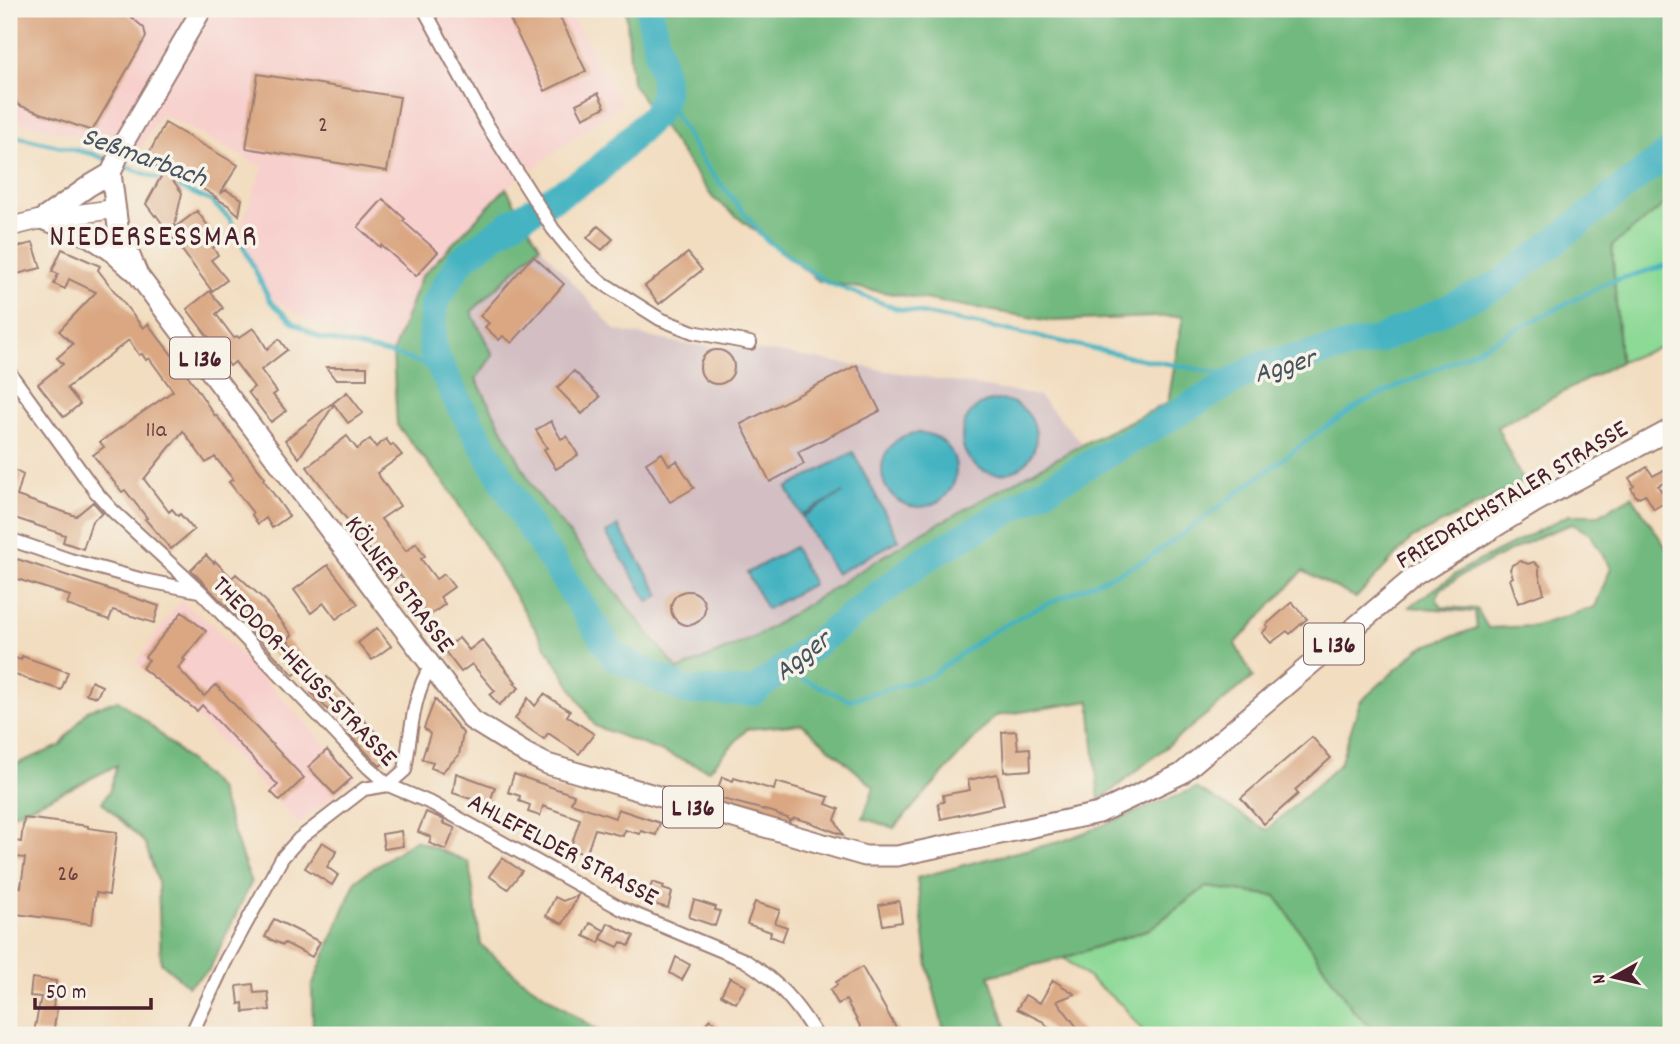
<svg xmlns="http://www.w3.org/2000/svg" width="1680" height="1044" font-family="Dekko,sans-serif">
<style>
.built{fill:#f7d0cd}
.industrial{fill:#d2bec3}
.green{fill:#8dd996;stroke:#6c7c60;stroke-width:2}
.forest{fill:#72b97f;stroke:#5e6c55;stroke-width:2;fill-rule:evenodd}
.water{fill:#45b3c1;stroke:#486976;stroke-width:2}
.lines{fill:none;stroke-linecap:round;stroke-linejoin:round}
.stream{stroke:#45b3c1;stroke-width:4.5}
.river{stroke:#45b3c1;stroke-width:28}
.building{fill:#daa782}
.street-casing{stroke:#9e7e76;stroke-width:16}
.secondary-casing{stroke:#9e7e76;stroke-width:21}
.primary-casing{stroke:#9e7e76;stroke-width:23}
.street{stroke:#fff;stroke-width:12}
.secondary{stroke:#fff;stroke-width:18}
.primary{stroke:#fff;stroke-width:19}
.labels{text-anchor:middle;stroke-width:7;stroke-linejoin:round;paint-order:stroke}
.number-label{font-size:23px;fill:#6e4141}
.shield{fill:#f7f3e8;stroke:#7e5f64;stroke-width:2}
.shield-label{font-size:24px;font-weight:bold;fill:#4a1f2b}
.street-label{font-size:26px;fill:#4a1f2b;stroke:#f7f3e8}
.water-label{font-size:28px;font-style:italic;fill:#485360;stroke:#f7f3e8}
.quarter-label{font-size:30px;letter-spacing:2px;fill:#4a1f2b;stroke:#f7f3e8}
</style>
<rect width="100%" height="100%" fill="#f7f3e8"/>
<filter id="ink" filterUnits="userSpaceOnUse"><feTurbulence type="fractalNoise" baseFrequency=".0143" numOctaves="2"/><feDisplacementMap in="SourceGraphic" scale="14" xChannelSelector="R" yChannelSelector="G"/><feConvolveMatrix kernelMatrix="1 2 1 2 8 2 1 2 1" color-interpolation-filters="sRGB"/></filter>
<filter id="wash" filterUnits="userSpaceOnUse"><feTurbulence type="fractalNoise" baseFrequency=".00686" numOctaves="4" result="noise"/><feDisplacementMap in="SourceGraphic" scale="28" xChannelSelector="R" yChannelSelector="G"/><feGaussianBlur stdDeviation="1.57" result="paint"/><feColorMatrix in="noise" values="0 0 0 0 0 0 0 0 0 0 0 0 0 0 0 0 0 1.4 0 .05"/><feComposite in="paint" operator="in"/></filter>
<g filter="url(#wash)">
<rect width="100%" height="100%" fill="#f2ddc0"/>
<path class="built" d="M9,9H568L622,103L506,188L421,277L393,352L325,329L271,299L247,261L241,240L243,220L263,167L161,113L139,152L9,119Z
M180,601L213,625L356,777L298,824L205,725L136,663Z"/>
<path class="industrial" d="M540,246L615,330L684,344L775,352L1039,396L1083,444L914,537L755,637L678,670L535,491L476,379L471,312Z"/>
<path class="green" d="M1671,199V343L1620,362L1612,245Z
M1206,887L1276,896L1353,1010L1378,1035H1146L1123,1006L1064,958L1149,929Z"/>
<path class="forest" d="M626,9H1671V199L1612,246L1620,362L1497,427L1523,482L1411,539L1356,598L1303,571L1235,644L1253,677L1099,801L1090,701L995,716L894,828L863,818L874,787L802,724L747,729L709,770L595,726L449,489L397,425L393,352L421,277L506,188L540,246L471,312L493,355L476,379L535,491L678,670L755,637L914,537L1083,444L1168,403L1183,316L1052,321L819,281L713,198L632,83Z
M1632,496L1671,555V1035H1378L1353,1010L1276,896L1206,887L1149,929L1064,958L989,976L1009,1035H945L928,967L917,878L979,861L1063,841L1196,788L1267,830L1340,764L1360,702L1420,648L1477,628L1475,612L1409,607L1463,569L1569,515H1599ZM1572,524L1590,534L1611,568L1595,607L1535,626L1488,628L1477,609L1442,607L1436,598L1441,589L1462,575L1545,534Z
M118,700L148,723L218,788L251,883L209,970L188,986L161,962L158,882L145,843L102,802L110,790L117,765L76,786L9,816V767L60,746L88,710Z
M415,840L469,862L481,945L520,978L604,1035H313L312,986L356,880Z"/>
<path class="water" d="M962 437a37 37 0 1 1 74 0a37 37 0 1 1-74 0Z
M882 470a37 37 0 1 1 74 0a37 37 0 1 1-74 0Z
M853,452L899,540L836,574L802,517L843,493L801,515L787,488Z
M618,526L660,595L649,602L606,533Z
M794,547L813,584L767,609L747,573Z"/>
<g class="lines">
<path class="stream" d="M664,97L704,163L766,240L826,282L895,308L1031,335L1131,357L1240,377
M9,135L93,154L110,161
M121,165L162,180
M173,185L211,201L230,219L270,301L294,323L320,338L396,355L424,364L429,369L444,372
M783,670L849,700L929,677L987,635L1027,613L1144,561L1183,534L1321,430L1364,402L1466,355L1609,282L1671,264"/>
<path class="river" d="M649,9L664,79V97L654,116L594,174L511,223L461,260L433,306L432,349L457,400L526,521L615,657L687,691L753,692L925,559L1261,365L1379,340L1500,284L1671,151"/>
</g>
<g id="blocks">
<path class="building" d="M9,9H122L144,28L146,37L92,131L18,105L9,86Z
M505,9H556L586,71L545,91Z
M258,74L400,97L387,171L246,148Z
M598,93L605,107L583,118L576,104Z
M165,123L238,165L220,194L226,190L242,199L239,215L228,205L215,198L216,197L186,179L185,182L167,172L182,193L174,228L197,211L220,242L213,248L218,255L211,260L227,280L212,291L156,215L155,216L146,204L164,171L145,161Z
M383,199L405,219L403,221L438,252L416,276L381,245L380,247L358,227Z
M598,226L613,239L602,250L587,238Z
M33,243L41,268L9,276V249Z
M62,249L100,266L98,270L143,328L148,324L189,377L215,416L216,415L265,478L263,479L289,516L272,528L266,518L258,524L252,515L253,513L229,482L233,479L215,457L206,463L183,431L144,479L169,512L172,509L178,516L180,514L194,530L171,549L145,519L147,518L125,490L122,492L93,455L104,447L100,442L173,391L149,358L146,360L142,354L139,355L129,340L67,388L80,404L64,417L38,384L63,364L57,358L73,344L59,331L96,292L69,279L65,289L54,284L58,274L52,271Z
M688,253L702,270L659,304L645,286Z
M533,256L564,284L512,343L503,336L499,340L485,327L489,323L480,316Z
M210,291L223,308L216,314L234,338L237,336L239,338L253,328L257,332L267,349L279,339L287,350L261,370L277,392L273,395L286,411L271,422L248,392L254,387L235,362L230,366L187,309Z
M700 367a17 17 0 1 1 34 0a17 17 0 1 1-34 0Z
M857,365L880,411L798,452L804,464L770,482L741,424Z
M326,367H367V379H335Z
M574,371L600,397L582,414L557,388Z
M347,392L363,413L348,423L333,403Z
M331,404L333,406L299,458L285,440Z
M551,421L561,439L567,436L578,455L556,469L544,449L547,448L536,430Z
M347,436L357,449L370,439L376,447L386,439L391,446L393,444L402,455L377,473L400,506L381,519L406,551L416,543L425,556L421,559L436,579L444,574L454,587L440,597L445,604L425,619L410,599L415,595L400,575L393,580L307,467Z
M662,453L669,465L677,461L694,488L670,502L646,463Z
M9,467L23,475L17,496L76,516L93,502L103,513L92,521L83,549L63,542L65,535L9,516Z
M1647,467L1653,476L1664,470L1669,480L1658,486L1661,491L1671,486V499L1654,509L1645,494L1637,498L1631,488L1634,486L1629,478Z
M206,555L214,563L215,561L232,578L236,574L268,603L267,604L292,635L287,640L308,662L294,675L191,570Z
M17,559L159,606L154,623L113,610L109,620L67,605L70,596L11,577Z
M1520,561L1528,564L1534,562L1539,567V574L1544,593L1518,603L1510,579L1513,577L1510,569L1512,565Z
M328,565L358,604L336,619L324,603L311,613L294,590Z
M671 608a17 17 0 1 1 34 0a17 17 0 1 1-34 0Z
M1292,602L1307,619L1290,634L1287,631L1271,643L1262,633L1268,627L1266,625Z
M182,612L206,631L183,659L185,660L178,668L204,696L216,685L304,778L280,801L271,792L278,785L202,705L197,711L142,668L149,660L145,657Z
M377,628L391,646L372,660L358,643Z
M459,638L469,650L482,640L516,682L514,683L519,688L499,705L490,695L495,691L472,664L461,672L444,650Z
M9,656L21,660L22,656L68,672L61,690L9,673Z
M327,677L352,703L350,705L395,753L380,766L350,736L355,731L332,707L328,710L311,692Z
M91,681L102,686L97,697L86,694Z
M544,694L570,711L567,716L594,734L579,754L548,733L544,739L515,719L528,698L535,706Z
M435,699L463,733L459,755L442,772L431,768L433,762L422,759L430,734L424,728Z
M1016,731L1018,749L1030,748L1031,770L1004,772L1002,732Z
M1312,737L1331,758L1295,790L1298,794L1264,824L1241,798Z
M327,750L352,778L334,794L308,767Z
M456,773L495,787L490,802L488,801L486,804L453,793Z
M514,774L574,795L571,803L615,818L618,809L660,823L656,835L641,831L640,834L625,830L623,836L595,829L586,855L570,849L580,819L543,806L540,816L528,812L530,805L519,801L520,796L508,792Z
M997,774L1004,805L941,819L938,803L944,802L943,795L970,790L968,780Z
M722,777L733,781L734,778L774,790L776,782L829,797L826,804L839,809L835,820L843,835L809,822L795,818L789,821L788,818L778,815L776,813L715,797Z
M426,812L438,817L444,820L443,823L455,828L446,850L429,843L431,837L418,832Z
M24,818L88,826V828L117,832L109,895L96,893L92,924L9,913V885L21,887L25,858L9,856V840L21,842Z
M401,831L403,846L384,849L382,834Z
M322,842L337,851L327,867L338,875L332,885L305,868Z
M502,858L522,871L508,889L489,876Z
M652,882L664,886L663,889L672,892L668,908L647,902Z
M578,895L563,924L546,916L555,897L563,901Z
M694,900L716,907L715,910L720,911L715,926L689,917Z
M899,901L902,922L883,925L879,905Z
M755,902L780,910L775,923L787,927L782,941L770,936L771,932L747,924Z
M274,919L320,942L312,957L285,943L283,945L265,937Z
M590,923L604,930L599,943L584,936Z
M608,923L634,936L629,946L621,942L618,947L601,939Z
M676,957L690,965L682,980L670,973Z
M862,967L900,1035H865L846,1000L838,1004L830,990L837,985L836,982Z
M730,977L746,986L736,1003L721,995Z
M32,978L56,981L53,1009H57L53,1034L34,1032L41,997L30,996Z
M1053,980L1075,994L1057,1001L1083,1035H1054L1044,1022L1017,1009L1025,995L1040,1003Z
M253,984L254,993L268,992L270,1010L244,1012L243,1003L239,1004L237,986Z
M710,1019L733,1035H698Z"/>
</g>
</g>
<g filter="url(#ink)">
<use href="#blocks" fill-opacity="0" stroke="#9e7e76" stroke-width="2"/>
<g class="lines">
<g class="street-casing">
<path id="street" d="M424,9L486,123L553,229L583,266L598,280L660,319L693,332L750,343
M9,372L96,492L113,511L200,591L368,767L388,785L433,804L622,909L744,960C777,980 797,1004 816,1035
M9,539L70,560L143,580L199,591
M388,785L405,770C411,736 412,695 431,666
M191,1035L226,960L282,858L299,839L364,789L388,785"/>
</g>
<g class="secondary-casing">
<path id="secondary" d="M9,227L42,219L114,209"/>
</g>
<g class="primary-casing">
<path id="primary" d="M202,9L124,142L111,173L118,227L138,275L472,720L527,754L547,764L865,856H897L1099,813L1181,774L1414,577L1534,503L1671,429
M42,219L90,237L110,250L131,269
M42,219L89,186L111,173"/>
</g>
<use href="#street" class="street"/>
<use href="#secondary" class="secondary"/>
<use href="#primary" class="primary"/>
</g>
</g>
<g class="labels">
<g class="number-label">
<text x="323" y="131">2</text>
<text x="156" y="436">11a</text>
<text x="68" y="880">26</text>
</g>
<g class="shield">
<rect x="170" y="337.5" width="60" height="41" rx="5"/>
<rect x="1304" y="623.5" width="60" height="41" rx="5"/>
<rect x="663" y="786.5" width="60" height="41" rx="5"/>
</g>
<g class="shield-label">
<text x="200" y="366">L 136</text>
<text x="1334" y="652">L 136</text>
<text x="693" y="815">L 136</text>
</g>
<g class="street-label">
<text transform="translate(1511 493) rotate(-31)" y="9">FRIEDRICHSTALER STRASSE</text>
<text transform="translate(401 583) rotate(53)" y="9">KÖLNER STRASSE</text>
<text transform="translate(306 670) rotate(46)" y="9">THEODOR-HEUSS-STRASSE</text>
<text transform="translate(564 848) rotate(28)" y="9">AHLEFELDER STRASSE</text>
</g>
<g class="water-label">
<text transform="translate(145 155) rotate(20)" y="10">Seßmarbach</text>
<text transform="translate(1284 364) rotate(-16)" y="10">Agger</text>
<text transform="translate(801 654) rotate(-38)" y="10">Agger</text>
</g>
<g class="quarter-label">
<text x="154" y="245">NIEDERSESSMAR</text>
</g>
</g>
<rect width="1680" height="1044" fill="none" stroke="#f7f3e8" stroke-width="35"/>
<g transform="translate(1614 977) rotate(262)" stroke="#f7f3e8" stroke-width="5" paint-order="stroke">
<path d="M0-5L12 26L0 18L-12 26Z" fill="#4a1f2b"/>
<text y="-10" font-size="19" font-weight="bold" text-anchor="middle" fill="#4a1f2b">N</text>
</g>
<path d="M35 998v10h116v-10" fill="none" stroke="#4a1f2b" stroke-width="3.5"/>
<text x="46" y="998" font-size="21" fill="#4a1f2b" stroke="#f7f3e8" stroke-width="5" paint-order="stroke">50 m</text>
</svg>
